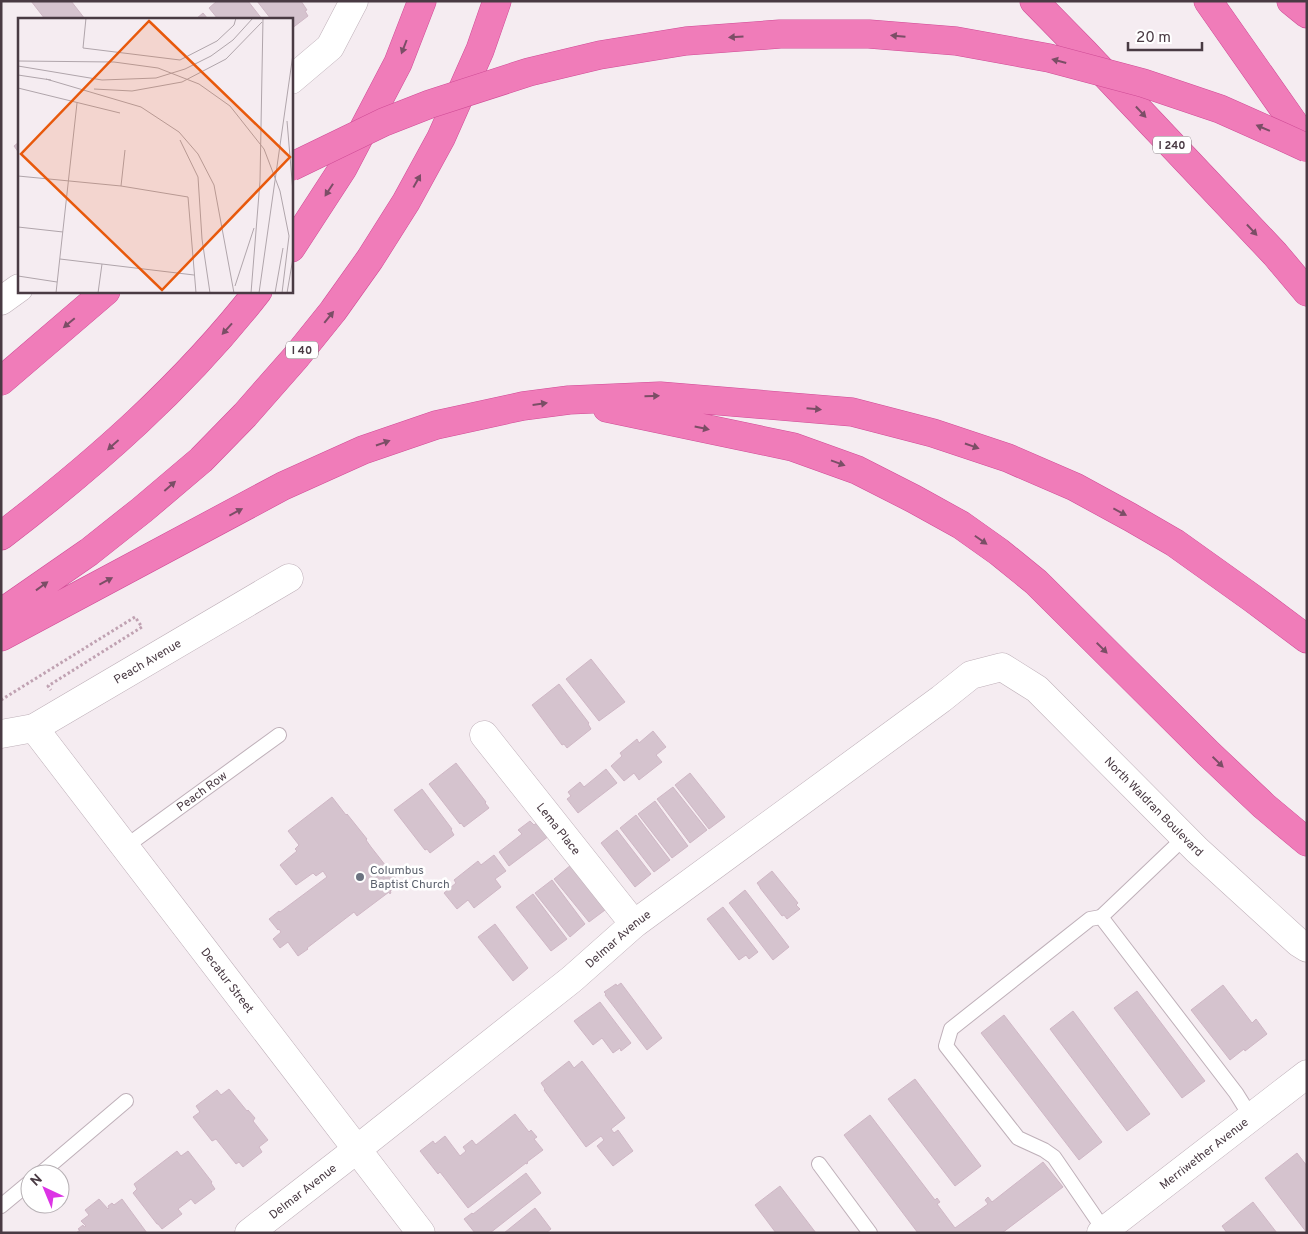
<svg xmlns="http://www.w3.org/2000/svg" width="1308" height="1234" font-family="Overpass,sans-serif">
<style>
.building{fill:#d5c3ce;stroke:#cfb7c5}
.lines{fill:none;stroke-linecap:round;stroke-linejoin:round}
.service-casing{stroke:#bfb0b9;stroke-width:16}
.minor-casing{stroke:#bfb0b9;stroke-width:29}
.motorway-casing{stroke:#cf4c96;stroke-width:29}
.path{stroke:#c0a2b2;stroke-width:3;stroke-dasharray:2.5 2.5;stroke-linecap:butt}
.service{stroke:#fff;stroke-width:14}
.minor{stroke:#fff;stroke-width:28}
.motorway{stroke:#f07cb9;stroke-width:28}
.motorway-bridge-casing{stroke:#cf4c96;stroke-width:29;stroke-linecap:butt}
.motorway-bridge{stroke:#f07cb9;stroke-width:28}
.oneway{fill:#7b4e66}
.worship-dot{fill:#6b7280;stroke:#fff;stroke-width:2}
.labels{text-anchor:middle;stroke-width:5;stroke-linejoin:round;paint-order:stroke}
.shield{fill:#fff;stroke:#80757b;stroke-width:1}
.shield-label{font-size:11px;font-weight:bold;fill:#493a43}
.street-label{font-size:12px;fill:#493a43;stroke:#fff}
.worship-label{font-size:12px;fill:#5b616d;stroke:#fff;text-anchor:start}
.inset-road{fill:none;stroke:#b0a5ab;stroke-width:1}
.view{fill:#e8590c;fill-opacity:0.15;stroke:#e8590c;stroke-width:2.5}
.inset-edge{fill:none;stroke:#493a43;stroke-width:2.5}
</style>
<rect width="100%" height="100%" fill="#f5ecf1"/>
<path class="building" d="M31,1H71L85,19H45Z
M217,1H248L262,19H218L209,8Z
M257,1H301L307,10L305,11L308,16L291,29V19H271Z
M203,13L208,19H196Z
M19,142V153L14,146Z
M591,659L625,702L599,721L566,679Z
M559,684L589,723L588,724L591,729L567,748L564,744L562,745L532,705Z
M653,731L666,747L656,755L662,762L639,780L634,773L624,781L611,766L622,756L620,753L637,739L639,743Z
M456,763L486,802L485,803L489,808L464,827L461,823L460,824L429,784Z
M606,769L617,783L578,813L567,799L571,796L568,792L580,782L584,787Z
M690,773L725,817L709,829L675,785Z
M673,787L707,830L690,843L657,799Z
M422,789L452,829L451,830L454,835L430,853L427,849L425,850L394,810Z
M332,797L346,815L347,814L367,839L366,840L371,847L400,884L390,891L391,892L390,894L389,892L357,916L354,912L307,948L308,949L298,956L290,945L288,942L280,948L273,939L281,932L279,929L278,930L269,919L279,911L280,912L327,877L323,871L316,876L313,873L296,885L280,865L297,851L295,849L299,845L288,831Z
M655,801L688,846L672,858L638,814Z
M636,815L670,860L654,872L620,828Z
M530,821L534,825L538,822L549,836L509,866L499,852L522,834L518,830Z
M617,830L651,874L635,887L601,843Z
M494,855L506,871L495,879L501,887L474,908L468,900L457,909L444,893L456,883L454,880L478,861L481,865Z
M571,865L605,910L589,922L554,879Z
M772,871L798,903L796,905L800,909L787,919L784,915L782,916L760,888V887L757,883Z
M552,880L585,924L570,937L535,893Z
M745,890L789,947L773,960L729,903Z
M533,894L567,939L551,951L516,907Z
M723,907L758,952L749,959L746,955L739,960L707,919Z
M495,924L528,968L513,981L478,937Z
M621,983L662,1038L647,1050L605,995L606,994L604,992L616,984L617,986Z
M1223,985L1252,1023L1256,1019L1267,1034L1245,1051L1244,1049L1230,1060L1191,1010Z
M1137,991L1205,1081L1182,1098L1114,1008Z
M600,1002L631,1043L621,1051L620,1048L613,1053L602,1038L593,1045L574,1021Z
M1073,1011L1150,1114L1127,1131L1050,1029Z
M1004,1015L1102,1142L1079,1160L981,1033Z
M569,1061L574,1068L582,1061L625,1118L611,1129L614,1133L618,1130L633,1151L613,1166L597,1146L604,1140L601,1136L586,1147L544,1090L545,1089L541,1083Z
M915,1079L981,1166L955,1186L888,1099Z
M229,1089L247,1111L248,1110L255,1118L253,1121L268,1140L259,1147L262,1152L243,1167L239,1162L236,1164L216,1139L212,1141L193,1117L200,1112L196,1106L217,1090L221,1095Z
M515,1114L529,1132L531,1130L537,1137L534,1139L543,1150L527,1162L528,1163L526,1164V1163L468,1208L440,1172L438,1174L420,1151L433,1141L435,1144L445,1136L460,1156L466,1151L463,1147L472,1140L476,1145Z
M870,1115L935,1200L937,1198L940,1202L937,1204L955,1228L988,1204L985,1200L988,1197L992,1202L1043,1162L1063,1187L1002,1233H918L844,1135Z
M177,1151L181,1156L188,1151L212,1182L211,1183L215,1189L195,1204L191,1199L178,1209L182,1214L162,1229L158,1224H157L133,1193L137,1189L134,1184Z
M1297,1153L1307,1166V1233L1265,1178Z
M526,1173L541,1193L490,1233H475L464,1219L472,1213L473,1214Z
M780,1186L816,1233H776L755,1205Z
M99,1199L108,1209L109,1208L108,1206L112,1203L114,1205L122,1199L147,1233H76L80,1230L78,1229L83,1225L84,1227L86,1226L81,1221L89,1215L85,1210Z
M1253,1202L1277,1233H1227L1222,1226Z
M535,1208L551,1229L546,1233H504Z"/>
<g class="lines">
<g class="service-casing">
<g id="service">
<path id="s1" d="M125,847L279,735"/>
<path d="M1101,917L1185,837"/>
<path d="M819,1164L870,1233"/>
<path d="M40,1174L126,1101"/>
<path d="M1,1206L30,1182"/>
<path d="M1104,1230L1054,1157L1044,1150L1018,1138L946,1046L951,1029L1090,919L1101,917L1236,1093L1251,1117"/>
</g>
</g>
<g class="minor-casing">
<g id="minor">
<path d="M291,80L330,47L354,1"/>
<path d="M1,301L19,288"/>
<path id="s2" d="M34,728L421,1233"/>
<path id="s3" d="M1,734L34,728L289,578"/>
<path id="s4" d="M484,735L634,924"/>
<path id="s5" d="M249,1233L356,1150L572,979L634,924L941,699L971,675L1002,667L1037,689L1197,850L1299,943L1307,948"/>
<path id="s6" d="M1101,1233L1307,1074"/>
</g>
</g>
<g class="motorway-casing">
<path id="motorway" d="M1034,1L1084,52L1275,254L1307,292
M1208,1L1307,142
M1291,1L1307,14
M291,248L343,168L398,63L422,1
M1,381L106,291
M607,408L793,447L857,470L914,499L961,525L999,552L1036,582L1208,753L1264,806L1307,842
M1,536C95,464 185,385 258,291
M1,613L89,552L142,510L201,460L245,415L296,357L333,311L370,259L406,202L441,138L480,50L497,1
M1,637L283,486L363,450L436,425L523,406L569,400L660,396L852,412L933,433L1008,458L1075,487L1130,517L1175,543L1252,598L1307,639"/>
</g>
<path class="path" d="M1,700L135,617L142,627L48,686L51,690"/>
<use href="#service" class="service"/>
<use href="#minor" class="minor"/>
<use href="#motorway" class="motorway"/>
<g class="motorway-bridge-casing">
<path id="motorway-bridge" d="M291,167L384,122L430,104L529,72L600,55L686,41L780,34H869L956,41L1049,58L1143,83L1220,109L1283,137L1307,148"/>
</g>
<use href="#motorway-bridge" class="motorway-bridge"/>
</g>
<defs><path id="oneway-solid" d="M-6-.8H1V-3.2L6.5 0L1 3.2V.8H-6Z" transform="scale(1.25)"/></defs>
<g class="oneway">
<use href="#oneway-solid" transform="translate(898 36) rotate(-175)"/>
<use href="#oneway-solid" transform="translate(736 37) rotate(176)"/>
<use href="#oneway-solid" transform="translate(404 47) rotate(111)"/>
<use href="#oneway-solid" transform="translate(1059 61) rotate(-165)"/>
<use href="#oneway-solid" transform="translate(1141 112) rotate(47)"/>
<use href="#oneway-solid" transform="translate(1263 128) rotate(-157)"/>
<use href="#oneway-solid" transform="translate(417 181) rotate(-61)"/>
<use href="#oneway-solid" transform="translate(329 190) rotate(123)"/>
<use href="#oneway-solid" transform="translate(1252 230) rotate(47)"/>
<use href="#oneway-solid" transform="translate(329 317) rotate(-51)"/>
<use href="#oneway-solid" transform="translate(69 323) rotate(140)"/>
<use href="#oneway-solid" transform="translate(227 329) rotate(132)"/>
<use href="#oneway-solid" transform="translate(652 396) rotate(-2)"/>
<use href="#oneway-solid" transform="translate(540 404) rotate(-8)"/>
<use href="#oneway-solid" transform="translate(814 409) rotate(5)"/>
<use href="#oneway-solid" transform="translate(702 428) rotate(12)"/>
<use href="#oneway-solid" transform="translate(383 443) rotate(-19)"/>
<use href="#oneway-solid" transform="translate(113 445) rotate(138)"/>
<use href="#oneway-solid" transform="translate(972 446) rotate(19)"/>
<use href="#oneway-solid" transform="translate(838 463) rotate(20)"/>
<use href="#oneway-solid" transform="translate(170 486) rotate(-41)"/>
<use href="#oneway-solid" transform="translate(236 512) rotate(-28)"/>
<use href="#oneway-solid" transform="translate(1120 512) rotate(28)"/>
<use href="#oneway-solid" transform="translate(981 540) rotate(35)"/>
<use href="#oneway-solid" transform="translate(106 581) rotate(-28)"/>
<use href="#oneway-solid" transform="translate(42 586) rotate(-36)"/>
<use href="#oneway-solid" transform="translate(1102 648) rotate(45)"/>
<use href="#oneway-solid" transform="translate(1218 762) rotate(44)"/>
</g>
<circle class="worship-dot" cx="360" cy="877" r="5"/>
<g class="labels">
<g class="shield">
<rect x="1153" y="136.5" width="38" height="17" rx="4"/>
<rect x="286" y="341.5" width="32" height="17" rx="4"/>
</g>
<g class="shield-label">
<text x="1172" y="149">I 240</text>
<text x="302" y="354">I 40</text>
</g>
<g class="street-label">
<text dy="4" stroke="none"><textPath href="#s3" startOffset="165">Peach Avenue</textPath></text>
<text dy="4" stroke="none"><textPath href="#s1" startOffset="95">Peach Row</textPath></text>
<text dy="4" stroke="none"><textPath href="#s5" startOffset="1152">North Waldran Boulevard</textPath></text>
<text dy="4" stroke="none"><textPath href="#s4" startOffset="120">Lema Place</textPath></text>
<text dy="4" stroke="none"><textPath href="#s5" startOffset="472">Delmar Avenue</textPath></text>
<text dy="4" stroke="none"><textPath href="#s2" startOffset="318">Decatur Street</textPath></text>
<text dy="4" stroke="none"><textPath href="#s6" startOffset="130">Merriwether Avenue</textPath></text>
<text dy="4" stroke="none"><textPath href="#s5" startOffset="68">Delmar Avenue</textPath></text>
</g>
<g class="worship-label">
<text x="370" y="874">Columbus<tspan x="370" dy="14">Baptist Church</tspan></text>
</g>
</g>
<g transform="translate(18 18)">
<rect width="275" height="275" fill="#f5ecf1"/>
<path class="inset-road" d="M68,0L65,30L162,42L199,23L216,7L218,0M0,43L96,44L140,50L181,66L212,88L246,131L262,173L271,218L264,275M0,48L84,62L138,60L167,51L193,38L215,22L235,0M0,57L33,62M28,61L123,89L161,114L180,136L196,167L216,275M0,70L102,95M76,71L114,73L164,64L208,41L244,4M269,103L275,174M162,122L180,159L184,221L192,275M0,158L103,168L170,179L178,275M103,168L107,132M0,209L45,214M42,241L176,257M0,258L39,264M217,268L236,210M38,275L59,85M80,275L84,246M233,275L242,163L245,0M241,275L275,36M257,275L265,230M269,275L275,240"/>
<path class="view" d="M131,3L272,139L144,272L3,136Z"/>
<rect width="275" height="275" class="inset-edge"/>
</g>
<rect width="1308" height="1234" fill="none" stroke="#493a43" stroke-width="5"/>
<g transform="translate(45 1189) rotate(316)"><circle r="24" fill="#ffffff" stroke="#b6b0b4"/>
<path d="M0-4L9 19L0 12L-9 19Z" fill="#dc33e5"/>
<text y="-8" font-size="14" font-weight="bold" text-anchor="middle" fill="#493a43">N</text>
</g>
<path d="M1128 42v8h74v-8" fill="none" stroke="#493a43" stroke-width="2.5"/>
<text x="1136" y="42" font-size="15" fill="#493a43" stroke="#ffffff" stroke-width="4" paint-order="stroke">20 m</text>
</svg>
